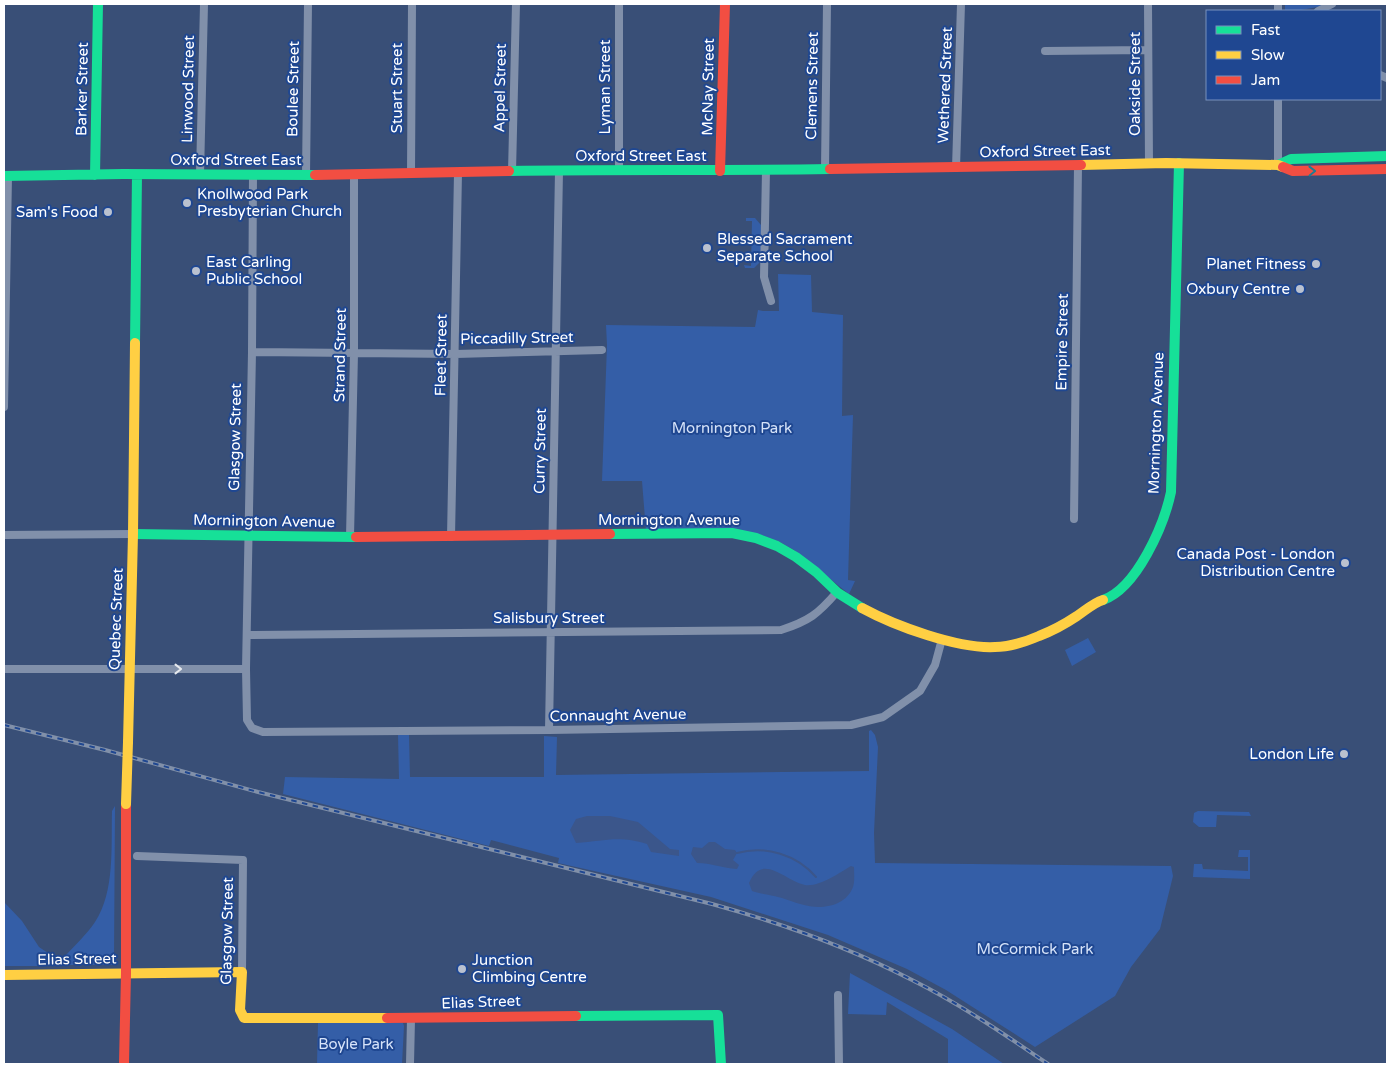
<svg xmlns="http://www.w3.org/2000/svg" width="1391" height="1068" font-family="'Varela Round',sans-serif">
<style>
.green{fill:#345ea7}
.water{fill:#3b568b}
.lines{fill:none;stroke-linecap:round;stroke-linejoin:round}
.stream{stroke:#3b568b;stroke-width:2}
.street{stroke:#8190aa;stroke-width:8}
.fast{stroke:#16e098;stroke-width:10}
.slow{stroke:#ffcf43;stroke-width:10}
.jam{stroke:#f24e42;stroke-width:10}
.rail-casing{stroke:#8190a9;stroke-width:4}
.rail{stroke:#1f4791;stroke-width:2;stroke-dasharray:5.5;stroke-linecap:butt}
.slow-bridge{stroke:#ffcf43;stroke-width:10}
.oneway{stroke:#1c7d93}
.oneway2{stroke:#e6e9ee}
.poi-dot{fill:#bac1cf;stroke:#1f4791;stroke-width:2}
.labels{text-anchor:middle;stroke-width:4;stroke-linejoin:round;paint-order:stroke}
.street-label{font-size:15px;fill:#fff;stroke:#1f4791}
.poi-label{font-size:15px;fill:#fff;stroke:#1f4791;text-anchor:end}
.park-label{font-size:15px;fill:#d6e3f9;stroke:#1f4791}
</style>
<rect width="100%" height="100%" fill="#394f77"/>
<path class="green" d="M1285,4H1324L1323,6L1296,11H1285Z
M746,218H755L761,225V261L754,268H745L744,265L751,266L752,221H746Z
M778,274L811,275L812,312L843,315L842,416L853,415L848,580L855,581L849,594L794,550L780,542L761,535L646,531L642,481H602L607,345L606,325L755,327L758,310L763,311H779Z
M1088,638L1096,652L1072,666L1065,650Z
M871,730L875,735L878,747L874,833L875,863L1171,866L1173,876L1160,929L1131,967L1115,996L1035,1047L946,990L907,969L828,935L711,897L558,863L559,858L491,840L489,846L283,794L285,777L399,779L398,734H409L410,777H544V736L557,737L556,775L869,771V731Z
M115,806L114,959L112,965H63V960L66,955C76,944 87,934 95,922C115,892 111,846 112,811Z
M1198,811L1249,812L1251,816L1217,815L1216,827H1199L1193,822L1194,813Z
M1239,850H1250V879L1193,877L1194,864H1202L1203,869L1248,871V857H1238Z
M4,902L22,921L39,947L48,953L54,966H4Z
M850,973L952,1029L1004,1064H948V1039L887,1002L886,1015L848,1014Z
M398,1021L403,1023L404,1026L402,1064H317L318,1023Z"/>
<path class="water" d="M587,816H610L638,822L670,849L679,850V856L651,852L647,844C619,835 604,841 576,843L570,830L576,819Z
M709,842H715L725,849L735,850L737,853L733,860L739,865L737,869C723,868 711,863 697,863L691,854L693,847L702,848Z
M851,866L854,867C854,873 855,881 853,887C846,906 822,910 804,905C794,903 785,898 774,896C767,894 760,894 752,891L749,883C762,852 785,881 805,885C820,887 839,873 851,866Z"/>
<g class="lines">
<path class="stream" d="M737,853C766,845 797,855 816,877"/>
<path class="street" d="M1148,4L1149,164
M1278,11V4
M1318,11L1332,4
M1045,51L1148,50
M1380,75L1387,78
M1278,99V165
M956,168L961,4
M619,169V4
M825,169L827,4
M766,170L764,277L771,301
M512,172L516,4
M411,173L412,4
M200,175L204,4
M253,175L252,352L246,669L247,720L252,728L263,732L549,730L851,725L883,717L920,691L935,665L942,639
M306,175L308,4
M252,352L456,354L602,350
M4,407L8,176
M1074,519L1078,165
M4,535L133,534
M350,537L354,353V174
M451,537L458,173
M247,635L781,630C809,621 818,614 837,592
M4,669H246
M549,730L559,171
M137,856L243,860L242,972
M838,995L839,1064
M410,1064L411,1019"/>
<path class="fast" d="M1278,165L1291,159L1387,156
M509,171C616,169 723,171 830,169
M95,175L98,4
M4,176L123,174L315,175
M135,343L137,175
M133,534L356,537
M610,534L732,533L756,538L777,546L796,557L816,572L838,593L862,608
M1103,600C1137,588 1164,525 1171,492L1179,163
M576,1016L718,1015L721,1064"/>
<path class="slow" d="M1081,165L1166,163L1278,165L1283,167
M862,608C895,626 958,649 995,647C1010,647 1025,642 1039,636C1052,631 1065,624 1077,616C1085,611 1093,603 1103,600
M128,742L133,534L135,343
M4,975L242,972L240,1010L244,1018H387"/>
<path class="jam" d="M1283,167L1293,171L1387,169
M830,169L1081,165
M720,171L725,4
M315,175L509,171
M356,537L610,534
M387,1018L576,1016
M124,1064L126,973V804"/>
<g class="rail-casing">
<path id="rail" d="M4,725L105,750L258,792L712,904C781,923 848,947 912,980C960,1004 1004,1034 1048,1064"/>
</g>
<use href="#rail" class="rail"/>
<path class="slow-bridge" d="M126,804L128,742"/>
</g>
<defs><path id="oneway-chevron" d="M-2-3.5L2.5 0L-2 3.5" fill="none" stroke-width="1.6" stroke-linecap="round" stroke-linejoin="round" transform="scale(1.25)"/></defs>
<use class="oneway" href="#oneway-chevron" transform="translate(1312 171) rotate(-1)"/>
<use class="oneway2" href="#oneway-chevron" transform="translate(178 669)"/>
<g class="poi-dot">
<circle cx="187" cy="203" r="5"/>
<circle cx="108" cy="212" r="5"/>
<circle cx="707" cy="248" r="5"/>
<circle cx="1316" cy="264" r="5"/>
<circle cx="196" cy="271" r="5"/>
<circle cx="1300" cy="289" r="5"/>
<circle cx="1345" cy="563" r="5"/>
<circle cx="1344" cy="754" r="5"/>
<circle cx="462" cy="969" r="5"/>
</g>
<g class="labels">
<g class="street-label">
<text transform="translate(1135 84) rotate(-90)" y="5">Oakside Street</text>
<text transform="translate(945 85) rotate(-88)" y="5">Wethered Street</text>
<text transform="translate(812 86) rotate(-89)" y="5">Clemens Street</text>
<text transform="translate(605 87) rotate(-90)" y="5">Lyman Street</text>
<text transform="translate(708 87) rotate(-89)" y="5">McNay Street</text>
<text transform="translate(397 88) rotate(-90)" y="5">Stuart Street</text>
<text transform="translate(500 88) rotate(-89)" y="5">Appel Street</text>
<text transform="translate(82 89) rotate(-89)" y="5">Barker Street</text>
<text transform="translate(188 89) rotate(-89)" y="5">Linwood Street</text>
<text transform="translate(293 89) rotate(-89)" y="5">Boulee Street</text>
<text transform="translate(1045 151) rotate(-1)" y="5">Oxford Street East</text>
<text x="641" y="161">Oxford Street East</text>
<text x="236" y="165">Oxford Street East</text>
<text transform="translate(517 338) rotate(-1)" y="5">Piccadilly Street</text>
<text transform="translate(1062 342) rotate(-89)" y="5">Empire Street</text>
<text transform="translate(340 355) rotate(-89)" y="5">Strand Street</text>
<text transform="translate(441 355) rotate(-89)" y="5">Fleet Street</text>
<text transform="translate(1156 423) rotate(-88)" y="5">Mornington Avenue</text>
<text transform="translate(235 437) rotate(-89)" y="5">Glasgow Street</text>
<text transform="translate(540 451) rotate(-89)" y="5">Curry Street</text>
<text x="669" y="525">Mornington Avenue</text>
<text transform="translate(264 521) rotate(1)" y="5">Mornington Avenue</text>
<text x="549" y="623">Salisbury Street</text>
<text transform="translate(116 619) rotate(-88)" y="5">Quebec Street</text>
<text transform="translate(618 715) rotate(-1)" y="5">Connaught Avenue</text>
<text transform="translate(227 931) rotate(-89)" y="5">Glasgow Street</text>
<text transform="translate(77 959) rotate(-1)" y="5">Elias Street</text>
<text transform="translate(481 1002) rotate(-2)" y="5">Elias Street</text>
</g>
<g class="poi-label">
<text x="197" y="199" text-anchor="start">Knollwood Park<tspan x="197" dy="17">Presbyterian Church</tspan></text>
<text x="98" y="217">Sam's Food</text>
<text x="717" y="244" text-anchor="start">Blessed Sacrament<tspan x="717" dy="17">Separate School</tspan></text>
<text x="206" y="267" text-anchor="start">East Carling<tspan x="206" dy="17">Public School</tspan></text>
<text x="1306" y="269">Planet Fitness</text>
<text x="1290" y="294">Oxbury Centre</text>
<text x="1335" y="559">Canada Post - London<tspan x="1335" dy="17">Distribution Centre</tspan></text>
<text x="1334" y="759">London Life</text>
<text x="472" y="965" text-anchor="start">Junction<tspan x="472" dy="17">Climbing Centre</tspan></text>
</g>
<g class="park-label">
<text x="732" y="433">Mornington Park</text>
<text x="1035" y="954">McCormick Park</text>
<text x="356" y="1049">Boyle Park</text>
</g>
</g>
<rect width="1391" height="1068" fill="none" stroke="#ffffff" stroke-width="10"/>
<rect x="1206" y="10" width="175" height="90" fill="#1f4791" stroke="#7991bd"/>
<rect x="1216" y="26" width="25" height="8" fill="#16e098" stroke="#7991bd"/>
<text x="1251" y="35" font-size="15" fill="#ffffff">Fast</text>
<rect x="1216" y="51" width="25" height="8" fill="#ffcf43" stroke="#7991bd"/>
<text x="1251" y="60" font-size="15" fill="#ffffff">Slow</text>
<rect x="1216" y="76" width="25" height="8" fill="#f24e42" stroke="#7991bd"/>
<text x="1251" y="85" font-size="15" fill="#ffffff">Jam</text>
</svg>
